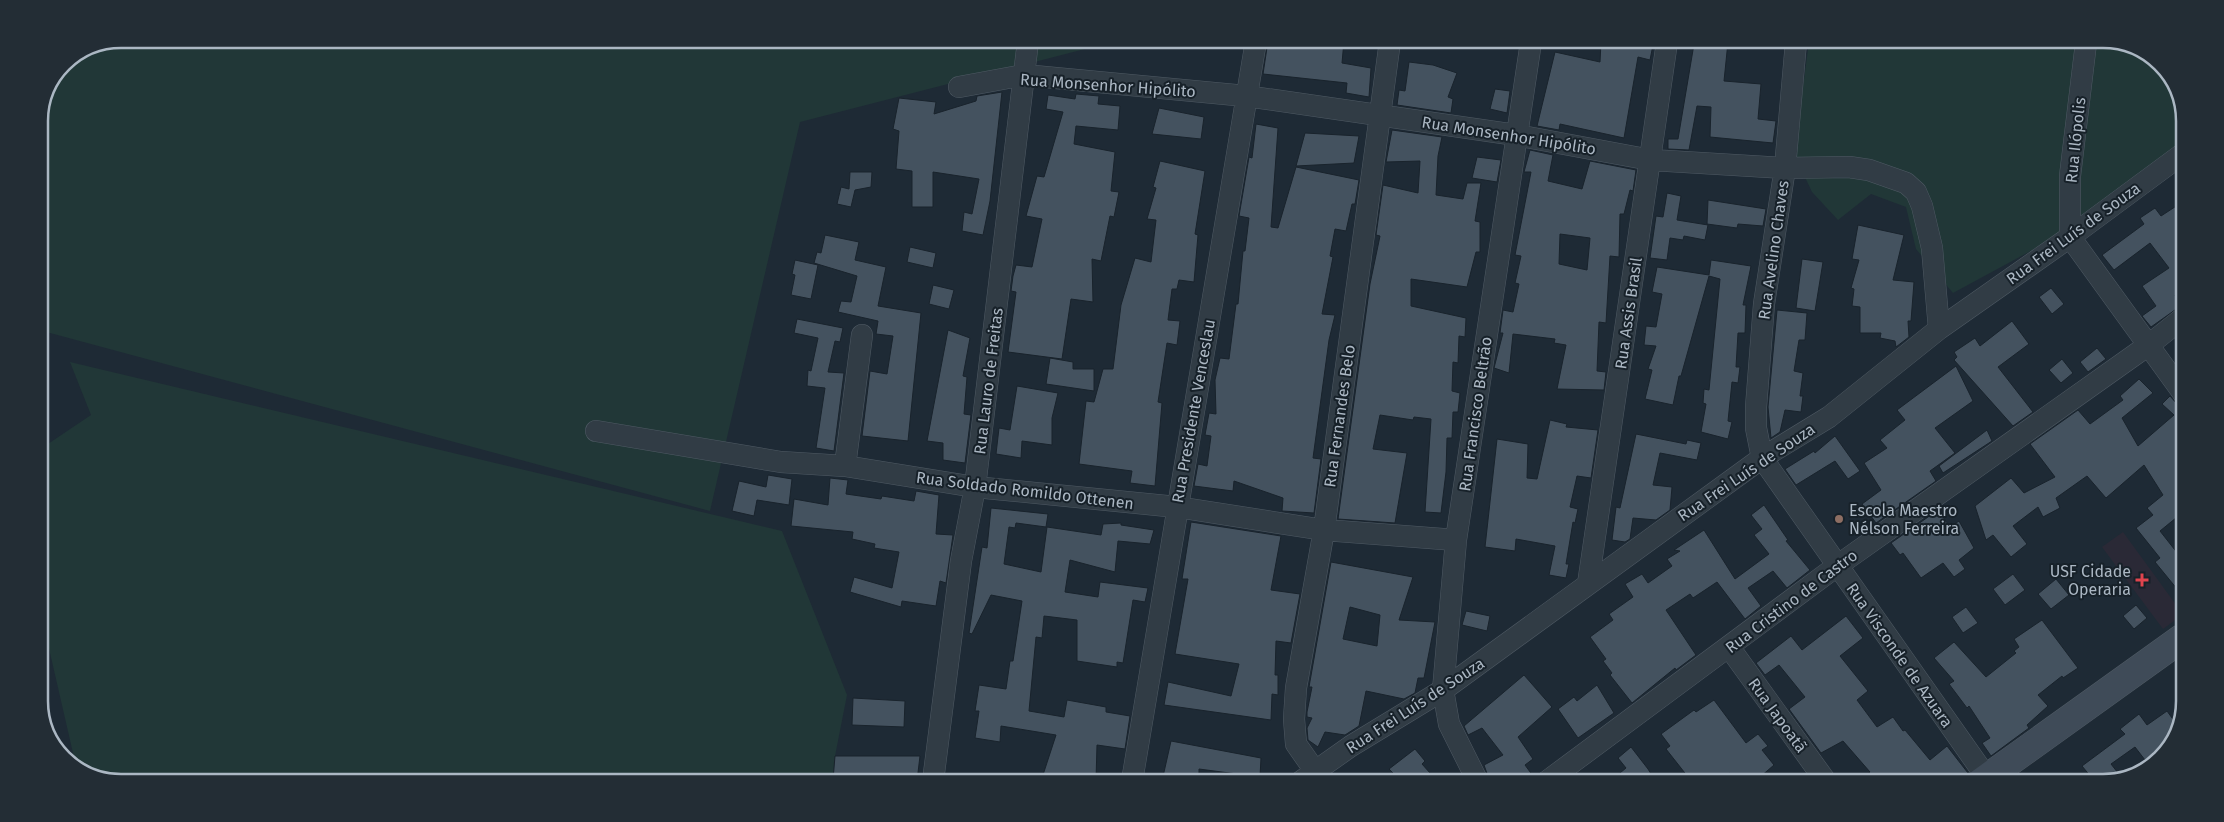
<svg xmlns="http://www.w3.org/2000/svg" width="2224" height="822" font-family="'Fira Sans',sans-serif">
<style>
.medical{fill:#2a2936}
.green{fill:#213737}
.building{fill:#44525f;stroke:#19232c;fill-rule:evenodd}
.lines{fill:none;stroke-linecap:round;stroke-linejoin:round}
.street-casing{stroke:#4f5a64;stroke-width:22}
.secondary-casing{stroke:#4f5a64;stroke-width:29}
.street{stroke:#313c45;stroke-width:21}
.secondary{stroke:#3f4b58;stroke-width:28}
.education-dot{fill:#8d6e63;stroke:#172129;stroke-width:2}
.health-dot{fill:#e0444e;stroke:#172129;stroke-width:2}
.labels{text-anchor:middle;stroke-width:4;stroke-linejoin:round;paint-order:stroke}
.street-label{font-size:16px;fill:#abb7c3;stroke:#172129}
.poi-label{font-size:16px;fill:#abb7c3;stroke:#172129;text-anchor:start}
.rim{fill:none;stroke:#abb7c3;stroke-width:2.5}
</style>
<rect width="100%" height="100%" fill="#1e2a35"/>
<path class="medical" d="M2123,532L2182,613V615L2163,629L2102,547Z"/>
<path class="green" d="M120,39L1116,41L800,122L710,511L39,330V115L63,62Z
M1809,42L2077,43L2062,234L1953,293L1916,249L1906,207L1871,194L1838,220L1812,192L1794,154Z
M2095,43H2130L2168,70L2185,115V142L2078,224L2070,176Z
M70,362L782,531L847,695L835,756L836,781L94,779L76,766L39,605V450L91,415Z"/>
<path class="building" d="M1268,41H1344L1342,63L1371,68L1369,97L1346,93L1347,83L1263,74Z
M1601,42H1640L1653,45L1650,60L1638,57L1624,138L1560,124L1559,130L1537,126L1555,52L1600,62Z
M1701,42H1728L1724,81L1761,84L1758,119L1776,121L1773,143L1710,137L1711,107L1697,106L1689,150L1668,149V139H1678L1694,44L1701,45Z
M1409,62L1433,65L1457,73L1448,97L1453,99L1451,113L1397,105L1399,90L1405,91Z
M1495,89L1510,91L1507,113L1490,109Z
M1002,92L990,201L983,235L962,231L964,212L972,214L979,179L933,172V207H912V171L896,169L899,131L893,129L899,98L936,102L934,114L976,101L977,96Z
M1076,94L1099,96L1098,104L1120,106L1118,130L1076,126L1074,144L1115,152L1111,191L1119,192L1114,217L1110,216L1101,261L1092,259L1093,302L1071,299L1062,359L1008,352L1016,292L1011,291L1013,276L1016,265L1032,267L1042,219L1026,216L1037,176L1044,177L1063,112L1046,109L1048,95L1075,99Z
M1159,108L1204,117L1201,139L1152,134Z
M1256,124L1278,128L1271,227L1278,228L1296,167L1359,180L1355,204H1352L1346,231L1335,229L1330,256L1333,257L1322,314L1335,315L1329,340L1313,458L1321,459L1314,513L1282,511L1283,498L1234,481L1233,491L1194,486L1198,464L1207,466L1211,436L1205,435L1209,413L1216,414L1215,380L1220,358L1229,359L1236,304H1238L1243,251H1245L1249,218L1239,216L1249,157L1252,158Z
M1392,130L1442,137L1438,156L1436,195L1463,199L1467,183H1481L1475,221L1480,222V252H1476L1467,287L1411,279V306L1466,318L1465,337L1459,336L1458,363L1453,362L1452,391L1460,393L1458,412H1453L1452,438H1447L1446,472L1441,513L1425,512L1431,419L1414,417L1413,420L1380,415L1373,449L1407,453L1395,523L1338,519L1370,284L1380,236L1376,235L1383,185L1418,193L1420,161L1386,162Z
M1305,133L1359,136L1354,163L1296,166Z
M1530,150L1553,155L1548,181L1582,189L1590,161L1636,170L1633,191L1630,190L1624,214H1620L1619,257L1610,256L1606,323L1599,322L1597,371L1606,372L1604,390L1557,389L1566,345L1554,343L1555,339L1513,334L1509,373L1494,368L1503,333H1500L1503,310L1513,312L1519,284L1515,283L1521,256L1515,255L1531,172H1524ZM1560,234L1590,238L1587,270L1559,264Z
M1477,157L1501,160L1497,182L1472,178Z
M1160,161L1205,171L1195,234L1198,235L1194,282L1179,280L1177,289H1172L1168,320L1180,321L1177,345L1167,343L1158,402L1162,403L1155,486L1130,483L1132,471L1079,464L1086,401L1094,402L1103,369H1113L1121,305L1135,258L1151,262L1156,220L1147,219L1156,188L1153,187Z
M850,172H872L871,187L855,190L851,207L837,204L841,187L849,189Z
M1667,193L1681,196L1677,220L1708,225L1705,240L1684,236L1683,240L1670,238L1667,260L1650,258L1656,216L1663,217Z
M1708,200L1766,209L1763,226L1738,224L1737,228L1707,224Z
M2184,201V289L2175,295L2182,305L2151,327L2142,316L2156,306L2142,286L2169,268L2150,243L2114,270L2102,255L2144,224L2140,218L2155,208L2161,216Z
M1858,225L1904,235L1893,280L1914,282L1911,321H1908L1909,337L1896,347L1895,341L1880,338L1881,333H1860V307L1852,306L1854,289L1851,288L1859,260L1852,259Z
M825,235L859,242L855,260L886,267L878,306L921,313L908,441L862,436L870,371L887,374L893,336L876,334L878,321L838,312L841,301L851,302L857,276L814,263L817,252L821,253Z
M910,247L936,253L933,268L907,262Z
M1802,259L1823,262L1815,311L1796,308Z
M795,260L818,265L811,299L791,295L795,275L792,274Z
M1711,260L1751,266L1743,305H1746L1745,333H1738L1736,367H1740L1738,383L1732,382L1728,421L1732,422L1728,439L1701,432L1706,404L1703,403L1704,389L1709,390L1720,279L1709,276L1681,376H1679L1673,405L1645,399L1652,370L1648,369L1656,346L1644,345L1646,326L1656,327L1662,294L1652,292L1657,267L1709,275Z
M933,285L954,290L949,309L929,304Z
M2051,288L2064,304L2052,314L2039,297Z
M1777,310L1807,313L1805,340H1799L1794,371L1803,373L1800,396H1803L1801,412L1785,410L1780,432L1771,438L1768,407Z
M797,319L843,328L840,342L835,341L828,372L844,373L834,451L816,448L825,388L807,386L808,370L811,371L818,338L794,333Z
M2012,321L2029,344L1998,367L2033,412L2013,426L1954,360L1957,357L1954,352L1975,338L1980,346Z
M948,330L970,338L963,376L967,377L964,414L971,415L965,463L943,460V443L927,441Z
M2097,348L2106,359L2088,372L2080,362Z
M1050,358L1073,362V369H1094V391L1046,384Z
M2062,359L2073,373L2061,383L2049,370Z
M1956,366L1973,401L1935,428L1955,453L1930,471L1936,481L1876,523L1862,504L1881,490L1864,463L1887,448L1880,440L1905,420L1897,410Z
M2139,379L2153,393L2122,418L2138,446L2174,415L2162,404L2170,396L2177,404L2183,405L2182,513L2160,531L2182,559V595L2155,562L2160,558L2136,528L2153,515L2147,508L2163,495L2144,465L2106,498L2087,476L2056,498L2060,508L2043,517L2038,507L2013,526L2027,544L2011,557L1993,535L1986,540L1975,506L2011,478L2024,493L2055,477L2030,444L2078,410L2090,424L2123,400L2120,396Z
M1017,386L1058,393L1052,418V445L1022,441L1021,458L996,454L999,428L1010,430Z
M1550,420L1567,424L1566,427L1598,430L1591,478L1577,476L1570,507L1578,509L1575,523L1573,522L1566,564H1569L1566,578L1549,575L1555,546L1516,539L1515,551L1485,547L1497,439L1528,444L1527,478L1537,479Z
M1987,430L1992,441L1943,473L1939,466Z
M1636,434L1686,444L1687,440L1701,443L1697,460L1660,453L1653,485L1672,487L1670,510L1656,520L1633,518L1630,539L1625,542L1612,540L1616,507L1620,508Z
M1835,436L1860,471L1848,479L1835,461L1796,485L1785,469L1814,451L1815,453Z
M768,475L792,479L789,505L757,500L754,516L732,511L739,481L766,487Z
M830,478L848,480L846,494L881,499L882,496L914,501L916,491L939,495L936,534L953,535L946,583L940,581L936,606L902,601L901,607L850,592L854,577L892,588L899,552L874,548L875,544L852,539L853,532L791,526L794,499L828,505Z
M1764,505L1788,540L1786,541L1810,570L1787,588L1773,571L1748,588L1761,606L1745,619L1717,582L1693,598L1690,594L1666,610L1696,655L1676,670L1675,668L1632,703L1610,675L1612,673L1603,661L1606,659L1590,637L1613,620L1609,614L1633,597L1625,584L1642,574L1648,583L1672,566L1667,559L1680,551L1674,550L1704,530L1735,579L1769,554L1754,535L1762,529L1751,515Z
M991,508L1048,514L1046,527L1016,523L1015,528L1009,527L1004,564L1041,572L1047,527L1101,535L1103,524L1121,523V525L1154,530L1150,544L1118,541L1115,572L1070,560L1065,592L1098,597L1100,582L1148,588L1145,602L1133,600L1123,663L1117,662V667L1077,661V620L1044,616L1042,638L1036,637L1029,711L1064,717L1067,700L1106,707V712L1130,716L1125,749L1097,745L1096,781H1041L1056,735L1001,726L1000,742L975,738L979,711H975L979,685L1006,689L1010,661H1013L1022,601L991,595L972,634L969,633L982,547L987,548Z
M1938,510L1950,527L1959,521L1974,548L1959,560L1965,569L1954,577L1943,563L1921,578L1903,553L1900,555L1891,543Z
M1191,522L1281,536L1271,590L1300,594L1291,643L1276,641L1275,675H1278V695L1272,694L1271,720L1164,705L1168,682L1231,696L1239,664L1175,654L1188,579H1182Z
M1331,562L1413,577L1399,620L1435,622L1424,678H1418L1415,693L1404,699L1366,691L1359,726L1345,735L1325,732L1318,747L1308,740L1307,728L1312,718L1307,717V712L1312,687H1309ZM1350,607L1380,615L1377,646L1343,639Z
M2013,574L2025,590L2005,605L1993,589Z
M2056,579L2069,595L2051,609L2038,594Z
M2136,605L2147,618L2134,629L2123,616Z
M1966,607L1978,623L1963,633L1952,617Z
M1466,611L1490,616L1487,631L1462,625Z
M1846,616L1863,638L1840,656L1868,691L1857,700L1877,727L1893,717L1903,731L1905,730L1930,760L1947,746L1968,773L1965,783H1857L1870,772L1843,741L1821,753L1789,709L1805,697L1779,665L1765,675L1756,663L1791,636L1802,650Z
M2042,620L2078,668L2063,678L2062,676L2038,695L2048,706L2027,725L2029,728L1991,756L1982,743L1990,738L1969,706L1967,708L1949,684L1954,681L1934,658L1954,642L1986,677L2016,653L2014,651L2019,647L2014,639Z
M1524,675L1552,707L1518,737L1533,759L1525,765L1533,776L1524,782H1490L1484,765L1503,755L1482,728L1468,735L1464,726Z
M1597,685L1614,713L1578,738L1558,709L1574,697L1577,701Z
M853,698L905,701L904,727L852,725Z
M1714,700L1746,743L1758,734L1768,746L1762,750L1774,765L1753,783L1739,782L1730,773L1719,782H1692L1666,749L1670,746L1661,734L1694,710L1696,712Z
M2167,711L2180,729L2176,735L2145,760L2135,747L2111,764L2118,773L2107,782L2096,783L2082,766L2125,734L2120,729L2139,714L2147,725Z
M1171,741L1261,758L1260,777L1199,769V781H1162Z
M1631,747L1648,769L1656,782H1609L1626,768L1618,758Z
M1415,749L1425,761L1422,764L1438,782H1402L1389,769Z
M835,756H920L917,781L833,780Z"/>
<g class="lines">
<g class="street-casing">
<path id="street" d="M1796,42L1785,168L1764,304L1756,407V428L1762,458L1987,778
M959,87L1024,75L1246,96L1516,135L1651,160L1785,168L1849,167L1869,170L1906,183L1916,192L1922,206L1932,248L1939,329
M2070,237V176L2086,43
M2070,237L2183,393
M596,431L781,462L845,466L975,487L1177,507L1324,530L1456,540
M845,466L862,335
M1588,584L1667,42
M1729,647L1827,783
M933,781L961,561L975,487L1028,41
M1132,781L1256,41
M1322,781L1296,744L1294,719L1296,688L1324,530L1390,41
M1300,782L1351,746L1443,690L1762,458L1829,417L1939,329L2070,237L2185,152
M1478,782L1449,724L1443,690L1456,540L1531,42
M1546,782L1837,566L2150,344L2184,317"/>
</g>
<g class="secondary-casing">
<path id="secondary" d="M1980,783L2182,638"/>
</g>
<use href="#street" class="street"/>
<use href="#secondary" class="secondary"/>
</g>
<circle class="education-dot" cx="1839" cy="519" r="5"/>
<path class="health-dot" d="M2139.5 572.5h5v5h5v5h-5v5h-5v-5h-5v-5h5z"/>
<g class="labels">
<g class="street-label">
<text transform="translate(1108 85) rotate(4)" y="6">Rua Monsenhor Hipólito</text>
<text transform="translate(1509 135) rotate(9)" y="6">Rua Monsenhor Hipólito</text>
<text transform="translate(2075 140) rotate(-84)" y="6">Rua Ilópolis</text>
<text transform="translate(2073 233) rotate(-36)" y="6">Rua Frei Luís de Souza</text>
<text transform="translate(1773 250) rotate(-82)" y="6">Rua Avelino Chaves</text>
<text transform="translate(1628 313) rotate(-82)" y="6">Rua Assis Brasil</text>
<text transform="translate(988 381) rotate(-83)" y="6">Rua Lauro de Freitas</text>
<text transform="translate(1193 411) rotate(-80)" y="6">Rua Presidente Venceslau</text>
<text transform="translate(1475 414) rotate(-82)" y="6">Rua Francisco Beltrão</text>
<text transform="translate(1339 416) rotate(-82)" y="6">Rua Fernandes Belo</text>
<text transform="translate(1746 472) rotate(-34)" y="6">Rua Frei Luís de Souza</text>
<text transform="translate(1025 490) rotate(7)" y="6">Rua Soldado Romildo Ottenen</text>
<text transform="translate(1791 601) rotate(-37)" y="6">Rua Cristino de Castro</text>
<text transform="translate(1900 655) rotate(55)" y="6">Rua Visconde de Azuara</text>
<text transform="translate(1415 705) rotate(-33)" y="6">Rua Frei Luís de Souza</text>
<text transform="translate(1778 715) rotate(54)" y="6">Rua Japoatã</text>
</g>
<g class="poi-label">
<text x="1849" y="516">Escola Maestro<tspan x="1849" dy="18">Nélson Ferreira</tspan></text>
<text x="2131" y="577" text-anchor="end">USF Cidade<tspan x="2131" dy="18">Operaria</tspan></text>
</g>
</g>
<path d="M0 0H2224V822H0ZM121 48H2103A73 73 0 0 1 2176 121V701A73 73 0 0 1 2103 774H121A73 73 0 0 1 48 701V121A73 73 0 0 1 121 48Z" fill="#232d35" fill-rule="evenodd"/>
<path class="rim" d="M121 48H2103A73 73 0 0 1 2176 121V701A73 73 0 0 1 2103 774H121A73 73 0 0 1 48 701V121A73 73 0 0 1 121 48Z"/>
</svg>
